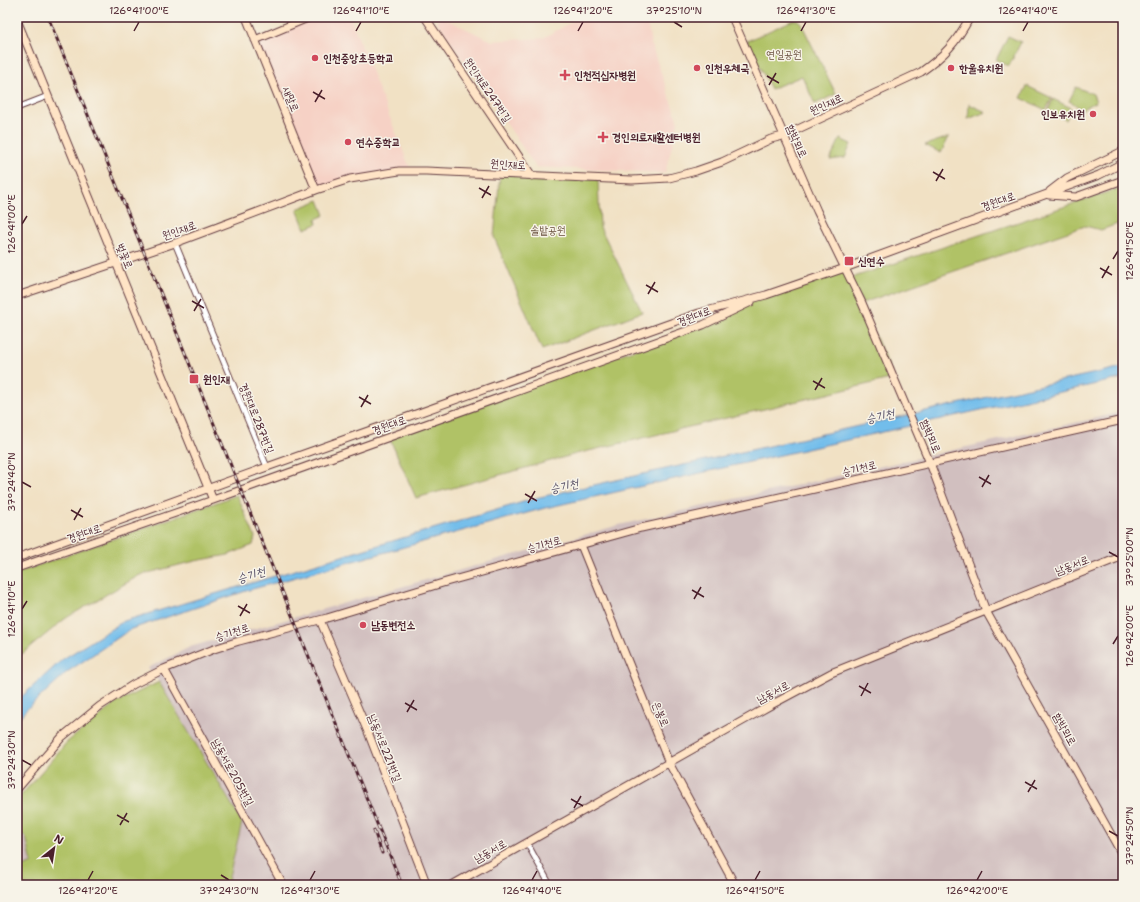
<svg xmlns="http://www.w3.org/2000/svg" width="1140" height="902" font-family="'Shantell Sans','Poor Story',sans-serif">
<style>
.built{fill:#f6d1c5}
.industrial{fill:#d1bfbf}
.green{fill:#b0c266;stroke:#7d7048}
.water{fill:#72bdeb;stroke:#5e6e8b}
.lines{fill:none;stroke-linecap:round;stroke-linejoin:round}
.street-casing{stroke:#633c42;stroke-width:7}
.secondary-casing{stroke:#633c42;stroke-width:9}
.street{stroke:#fff;stroke-width:5}
.secondary{stroke:#ffe4c6;stroke-width:7}
.rail-casing{stroke:#4a1f2b;stroke-width:3}
.rail{stroke:#f7f3e8;stroke-width:1.5;stroke-dasharray:4.5;stroke-linecap:butt}
.ticks{fill:none;stroke:#4a1f2b;stroke-width:1.5}
.poi-dot{fill:#d1495b;stroke:#f7f3e8;stroke-width:1.5}
.labels{text-anchor:middle;stroke-width:3;stroke-linejoin:round;paint-order:stroke}
.park-label{font-size:11px;fill:#69503d;stroke:#f7f3e8}
.poi-label{font-size:11px;font-weight:bold;fill:#4a1f2b;stroke:#f7f3e8;text-anchor:start}
.street-label{font-size:11px;fill:#4a1f2b;stroke:#f7f3e8}
.water-label{font-size:12px;font-style:italic;fill:#564e65;stroke:#f7f3e8}
.neatline{fill:none;stroke:#4a1f2b;stroke-width:1.5}
.ticks-label{font-size:10px;text-anchor:middle;fill:#4a1f2b}
</style>
<rect width="100%" height="100%" fill="#f7f3e8"/>
<filter id="ink" filterUnits="userSpaceOnUse"><feTurbulence type="fractalNoise" baseFrequency=".025" numOctaves="2"/><feDisplacementMap in="SourceGraphic" scale="8" xChannelSelector="R" yChannelSelector="G"/><feConvolveMatrix kernelMatrix="1 2 1 2 8 2 1 2 1" color-interpolation-filters="sRGB"/></filter>
<filter id="wash" filterUnits="userSpaceOnUse"><feTurbulence type="fractalNoise" baseFrequency=".012" numOctaves="4" result="noise"/><feDisplacementMap in="SourceGraphic" scale="16" xChannelSelector="R" yChannelSelector="G"/><feGaussianBlur stdDeviation="0.9" result="paint"/><feColorMatrix in="noise" values="0 0 0 0 0 0 0 0 0 0 0 0 0 0 0 0 0 1.4 0 .05"/><feComposite in="paint" operator="in"/></filter>
<g filter="url(#wash)">
<rect width="100%" height="100%" fill="#f1e1c4"/>
<path class="built" d="M310,17H350L411,171H399L316,190L255,40Z
M441,17L492,41L543,38L581,17H646L651,44L678,122L665,173L536,167L437,21Z"/>
<path class="industrial" d="M1123,412V885H227L242,822L159,682L148,668L190,647L619,525Z
M17,831L26,837L32,864L17,870Z"/>
<path class="green" d="M793,20H798L801,23L836,94L815,104L802,76L771,89L747,41Z
M1008,36L1021,42L1009,66L996,60Z
M1027,86L1052,98L1046,110L1021,98Z
M1076,87L1093,94L1096,102L1080,110L1076,105L1069,101Z
M1053,99L1071,108L1066,120L1048,111Z
M969,104L986,112L968,119Z
M949,137L941,153L925,145Z
M840,139L851,144L845,158L830,160Z
M500,174L598,179L600,227L642,312L542,350L494,237Z
M1123,187V222L1101,230L1085,226L862,303L851,278Z
M319,200L325,215L316,219L317,224L305,229L297,209Z
M845,268L894,378L576,454L416,498L389,437L703,325L766,295Z
M237,495L255,537L253,545L228,555L195,561L140,575L66,618L17,658V573Z
M159,682L242,822L227,885H17V870L32,863L26,837L17,831V800L67,742L116,703Z"/>
<path class="water" d="M1123,367V378L545,508L249,590L131,629L67,672L25,711L17,720V701L19,699L63,659L124,621L540,497Z"/>
</g>
<g filter="url(#ink)">
<g class="lines">
<g class="street-casing">
<path id="street" d="M17,108L48,96
M175,243L267,467
M527,843L550,885"/>
</g>
<g class="secondary-casing">
<path id="secondary" d="M246,17L316,190
M425,17L532,176
M732,17L817,211L862,303L930,463L986,611L1123,856
M17,20L213,500
M255,40L310,17
M1050,191L1067,178L1123,151
M1049,195L1076,197L1123,180
M17,296L175,243L316,190L350,179L399,171H426L632,180L669,178L696,171L722,162L771,139L783,136L921,72C945,55 956,43 970,17
M581,545L669,763L735,885
M17,558L267,467L699,313L766,295L845,268L1099,175L1123,163
M17,568L213,500L703,325L751,302
M320,620L368,732L427,885
M164,669L283,885
M17,789L62,737L100,706L134,684L164,669L214,649L239,641L327,618L446,582L641,528L1123,420
M452,885L771,705L831,673L1123,556"/>
</g>
<use href="#street" class="street"/>
<use href="#secondary" class="secondary"/>
<g class="rail-casing">
<path id="rail" d="M48,17L402,885
M374,831L382,853"/>
</g>
<use href="#rail" class="rail"/>
</g>
</g>
<path class="ticks" d="M674,22L682,27M134,31L139,22M356,31L361,22M578,31L583,22M801,31L806,22M1023,31L1028,22M767,76L779,83M769,85L776,73M313,92L325,99M315,102L322,90M933,172L945,179M936,181L943,169M479,188L491,195M482,198L489,186M22,224L27,216M1113,259L1118,251M1100,268L1112,275M1102,278L1109,266M646,285L658,292M648,294L655,282M192,301L204,308M194,311L201,299M813,381L825,388M815,390L822,378M359,397L371,404M361,407L368,395M979,477L991,484M22,482L31,487M982,487L989,475M525,494L537,501M528,503L535,491M71,510L83,517M74,520L81,508M1109,552L1118,557M692,590L704,597M694,599L701,587M238,606L250,613M22,609L27,601M240,616L247,604M1113,644L1118,636M859,686L871,693M861,696L868,683M405,703L417,710M407,712L414,700M22,760L31,765M1025,782L1037,789M1028,792L1035,780M571,799L583,806M574,808L581,796M117,815L129,822M120,825L127,813M1109,831L1118,836M221,875L229,880M88,880L93,871M310,880L315,871M532,880L537,871M755,880L760,871M977,880L982,871"/>
<g class="poi-dot">
<circle cx="315" cy="58" r="4"/>
<circle cx="697" cy="68" r="4"/>
<circle cx="951" cy="68" r="4"/>
<path d="M563 69h4v4h4v4h-4v4h-4v-4h-4v-4h4z"/>
<circle cx="1093" cy="114" r="4"/>
<path d="M601 131h4v4h4v4h-4v4h-4v-4h-4v-4h4z"/>
<circle cx="348" cy="142" r="4"/>
<rect x="844" y="256" width="10" height="10" rx="2"/>
<rect x="189" y="374" width="10" height="10" rx="2"/>
<circle cx="363" cy="625" r="4"/>
</g>
<g class="labels">
<g class="park-label">
<text x="784" y="58">연일공원</text>
<text x="548" y="234">솔밭공원</text>
</g>
<g class="poi-label">
<text x="323" y="62">인천중앙초등학교</text>
<text x="705" y="72">인천우체국</text>
<text x="959" y="72">한울유치원</text>
<text x="574" y="79">인천적십자병원</text>
<text x="1085" y="118" text-anchor="end">인보유치원</text>
<text x="612" y="141">경인의료재활센터병원</text>
<text x="356" y="146">연수중학교</text>
<text x="858" y="265">신연수</text>
<text x="203" y="383">원인재</text>
<text x="371" y="629">남동변전소</text>
</g>
<g class="street-label">
<text transform="translate(488 90) rotate(56)" y="4">원인재로247번길</text>
<text transform="translate(291 99) rotate(68)" y="4">새말로</text>
<text transform="translate(826 104) rotate(-25)" y="4">원인재로</text>
<text transform="translate(797 141) rotate(66)" y="4">함박뫼로</text>
<text transform="translate(508 164) rotate(3)" y="4">원인재로</text>
<text transform="translate(998 201) rotate(-20)" y="4">경원대로</text>
<text transform="translate(179 230) rotate(-20)" y="4">원인재로</text>
<text transform="translate(125 256) rotate(68)" y="4">벚꽃로</text>
<text transform="translate(694 316) rotate(-22)" y="4">경원대로</text>
<text transform="translate(257 418) rotate(68)" y="4">경원대로287번길</text>
<text transform="translate(389 425) rotate(-20)" y="4">경원대로</text>
<text transform="translate(931 436) rotate(67)" y="4">함박뫼로</text>
<text transform="translate(859 468) rotate(-13)" y="4">승기천로</text>
<text transform="translate(84 533) rotate(-19)" y="4">경원대로</text>
<text transform="translate(544 544) rotate(-15)" y="4">승기천로</text>
<text transform="translate(1072 565) rotate(-22)" y="4">남동서로</text>
<text transform="translate(232 632) rotate(-17)" y="4">승기천로</text>
<text transform="translate(773 692) rotate(-28)" y="4">남동서로</text>
<text transform="translate(661 714) rotate(68)" y="4">은봉로</text>
<text transform="translate(1065 729) rotate(61)" y="4">함박뫼로</text>
<text transform="translate(385 748) rotate(68)" y="4">남동서로221번길</text>
<text transform="translate(233 772) rotate(61)" y="4">남동서로205번길</text>
<text transform="translate(490 851) rotate(-30)" y="4">남동서로</text>
</g>
<g class="water-label">
<text transform="translate(880 416) rotate(-12)" y="4">승기천</text>
<text transform="translate(564 486) rotate(-12)" y="4">승기천</text>
<text transform="translate(251 575) rotate(-17)" y="4">승기천</text>
</g>
</g>
<rect width="1140" height="902" fill="none" stroke="#f7f3e8" stroke-width="44"/>
<g transform="translate(54 848) rotate(30)" stroke="#f7f3e8" stroke-width="3" paint-order="stroke">
<path d="M0-3L7 15L0 10L-7 15Z" fill="#4a1f2b"/>
<text y="-6" font-size="11" font-weight="bold" text-anchor="middle" fill="#4a1f2b">N</text>
</g>
<rect x="22" y="22" width="1096" height="858" class="neatline"/>
<g class="ticks-label">
<text x="139" y="14">126°41'00"E</text>
<text x="361" y="14">126°41'10"E</text>
<text x="583" y="14">126°41'20"E</text>
<text x="674" y="14">37°25'10"N</text>
<text x="806" y="14">126°41'30"E</text>
<text x="1028" y="14">126°41'40"E</text>
<text transform="translate(11 224) rotate(-90)" y="4">126°41'00"E</text>
<text transform="translate(1129 251) rotate(-90)" y="4">126°41'50"E</text>
<text transform="translate(11 482) rotate(-90)" y="4">37°24'40"N</text>
<text transform="translate(1129 557) rotate(-90)" y="4">37°25'00"N</text>
<text transform="translate(11 609) rotate(-90)" y="4">126°41'10"E</text>
<text transform="translate(1129 636) rotate(-90)" y="4">126°42'00"E</text>
<text transform="translate(11 760) rotate(-90)" y="4">37°24'30"N</text>
<text transform="translate(1129 836) rotate(-90)" y="4">37°24'50"N</text>
<text x="88" y="894">126°41'20"E</text>
<text x="229" y="894">37°24'30"N</text>
<text x="310" y="894">126°41'30"E</text>
<text x="532" y="894">126°41'40"E</text>
<text x="755" y="894">126°41'50"E</text>
<text x="977" y="894">126°42'00"E</text>
</g>
</svg>
